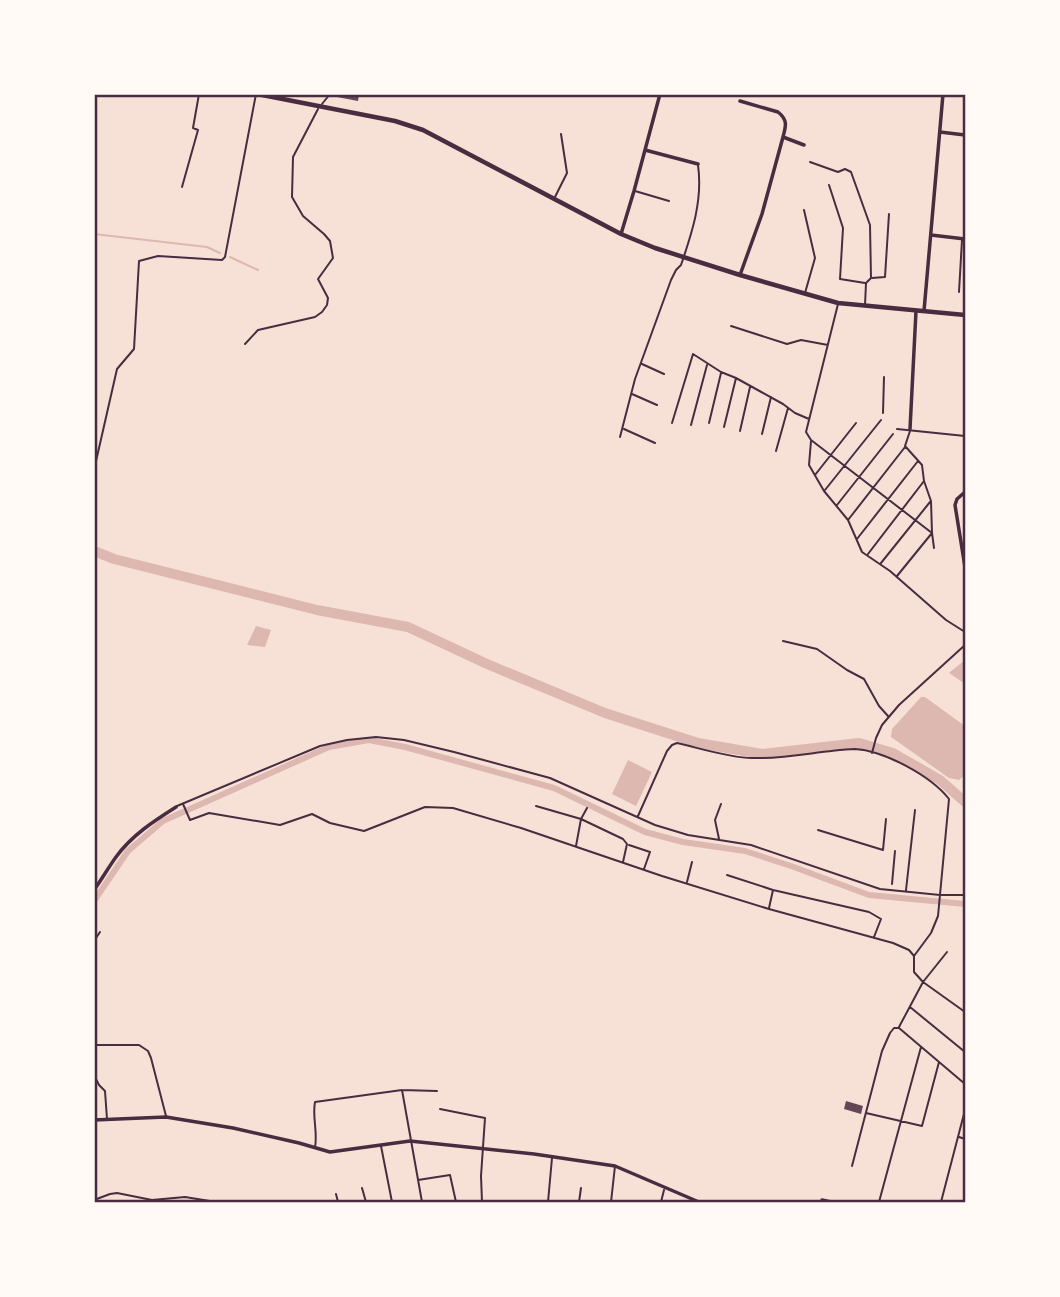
<svg xmlns="http://www.w3.org/2000/svg" width="1060" height="1297" font-family="Merriweather,serif">
<style>
.water{fill:#dcb8b0}
.lines{fill:none;stroke-linecap:round;stroke-linejoin:round}
.stream{stroke:#dcb8b0;stroke-width:2}
.canal{stroke:#dcb8b0;stroke-width:6}
.river{stroke:#dcb8b0;stroke-width:10}
.building{fill:#644757}
.service{stroke:#4a2c40;stroke-width:2}
.minor{stroke:#4a2c40;stroke-width:3.5}
.tertiary{stroke:#4a2c40;stroke-width:4.5}
.neatline{fill:none;stroke:#4a2c40;stroke-width:2.5}
</style>
<rect width="100%" height="100%" fill="#f7e1d7"/>
<path class="water" d="M256,626L271,630L265,647L247,645Z
M965,660V684L949,673Z
M921,697H925L965,726V775L959,780L949,778L891,737L892,729Z
M628,760L652,772L636,806L612,794Z"/>
<g class="lines">
<path class="stream" d="M94,234L207,247L220,253
M230,257L258,270"/>
<path class="canal" d="M94,901L128,851L163,821L329,747L369,740L405,747L554,788L645,832L683,842L745,851L791,866L869,895L965,904"/>
<path class="river" d="M94,551L114,559L317,610L408,627L487,664L605,713L698,743L762,754L859,743L893,753L940,780L965,802"/>
</g>
<path class="building" d="M340,94H357L359,95L358,101L337,97Z
M846,1101L863,1106L861,1114L844,1109Z"/>
<g class="lines">
<path class="service" d="M322,104L330,94
M810,162L838,172L845,169L851,172L870,225L871,278L866,283L865,305
M829,185L843,228L840,279L865,283
M182,187L198,130L193,128L199,94
M635,191L669,201
M555,197L567,173L561,134
M804,210L815,258L805,293
M872,278L885,277L889,214
M959,292L962,240
M838,304L806,432L811,440L932,533L897,576
M731,326L787,344L801,340L828,345
M245,344L258,330L315,317L322,312L327,305L328,298L318,279L333,258L330,241L324,234L303,216L292,197L293,157L318,109
M642,364L664,374
M632,394L657,405
M883,413L884,377
M672,423L693,354L721,372L736,378L783,404L795,413L809,419
M709,423L721,373
M691,425L707,365
M724,427L736,378
M624,429L655,443
M897,429L965,436
M740,431L750,387
M910,431L905,446L922,465L924,481L931,501L932,533L934,548
M762,434L771,397
M620,437L635,379L671,280L676,270L681,265C692,233 703,200 698,165
M811,441L809,465L824,491L848,520L862,552L890,571L946,620L965,632
M776,451L788,408
M94,470L117,369L134,349L139,261L158,256L222,260L225,257L256,94
M815,475L856,423
M825,490L881,420
M837,505L893,434
M848,520L905,447
M857,539L918,461
M868,554L924,481
M881,563L930,502
M783,641L817,649L847,670L864,679L879,706L888,716
M872,753L876,738L882,725L899,705L965,645
M183,804L190,820L209,813L280,825L312,814L330,823L364,831L425,807L453,808L521,828L662,876L769,909L893,943L909,950L914,956
M177,806L320,746L347,740L376,737L404,740L454,752L550,778L655,825L688,835L751,845L880,889L940,895H965
M536,806L581,819L623,839L627,844L623,862
M638,816L667,751L672,745L677,743C699,748 730,758 752,758C775,759 799,755 822,752C833,751 844,749 855,749C885,751 931,776 949,799L938,916L931,933L914,956V972L923,982L965,1012
M818,830L883,850L886,819
M719,839L715,820L721,804
M629,845L650,852L644,869
M576,846L581,819L587,808
M727,875L773,890L869,912L881,919L874,937
M687,882L692,862
M892,884L895,851
M906,890L915,810
M769,908L773,890
M94,941L100,932
M910,1007L965,1052
M899,1027L923,982L947,952
M899,1028L965,1084
M94,1045H139L148,1051L151,1058L166,1116
M94,1075L99,1085L105,1091L107,1119
M402,1090L422,1202
M440,1109L485,1118L481,1176L482,1202
M866,1113L922,1126L939,1062
M959,1137L965,1139
M381,1146L392,1202
M315,1147C318,1132 312,1117 315,1102L402,1090L437,1091
M852,1166L882,1051L890,1033L894,1028H899
M418,1180L450,1175L456,1202
M362,1188L366,1202
M336,1194L338,1202
M94,1200L110,1194L117,1193L152,1200L185,1197L216,1202
M548,1202L552,1158
M579,1202L581,1188
M611,1202L615,1166
M661,1202L664,1190
M879,1202L921,1047
M941,1202L965,1110"/>
<path class="minor" d="M740,101L778,112C788,120 786,126 783,137
M940,132L965,135
M645,150L698,164
M621,234L634,191L660,94
M931,235L965,239
M740,275L762,214L783,137L804,145
M924,311L943,94
M910,429L916,311
M965,492L957,499L955,505L965,567
M94,890C102,879 108,868 116,857C132,835 154,821 176,807
M94,1120L166,1117L233,1128L299,1143L330,1152L410,1141L534,1154L615,1166L699,1202
M822,1202V1200L831,1202"/>
<path class="tertiary" d="M257,94L395,121L423,130L621,234L655,248L740,275L838,303L965,315"/>
</g>
<rect width="1060" height="1297" fill="none" stroke="#fffaf5" stroke-width="192"/>
<rect x="96" y="96" width="868" height="1105" class="neatline"/>
</svg>
